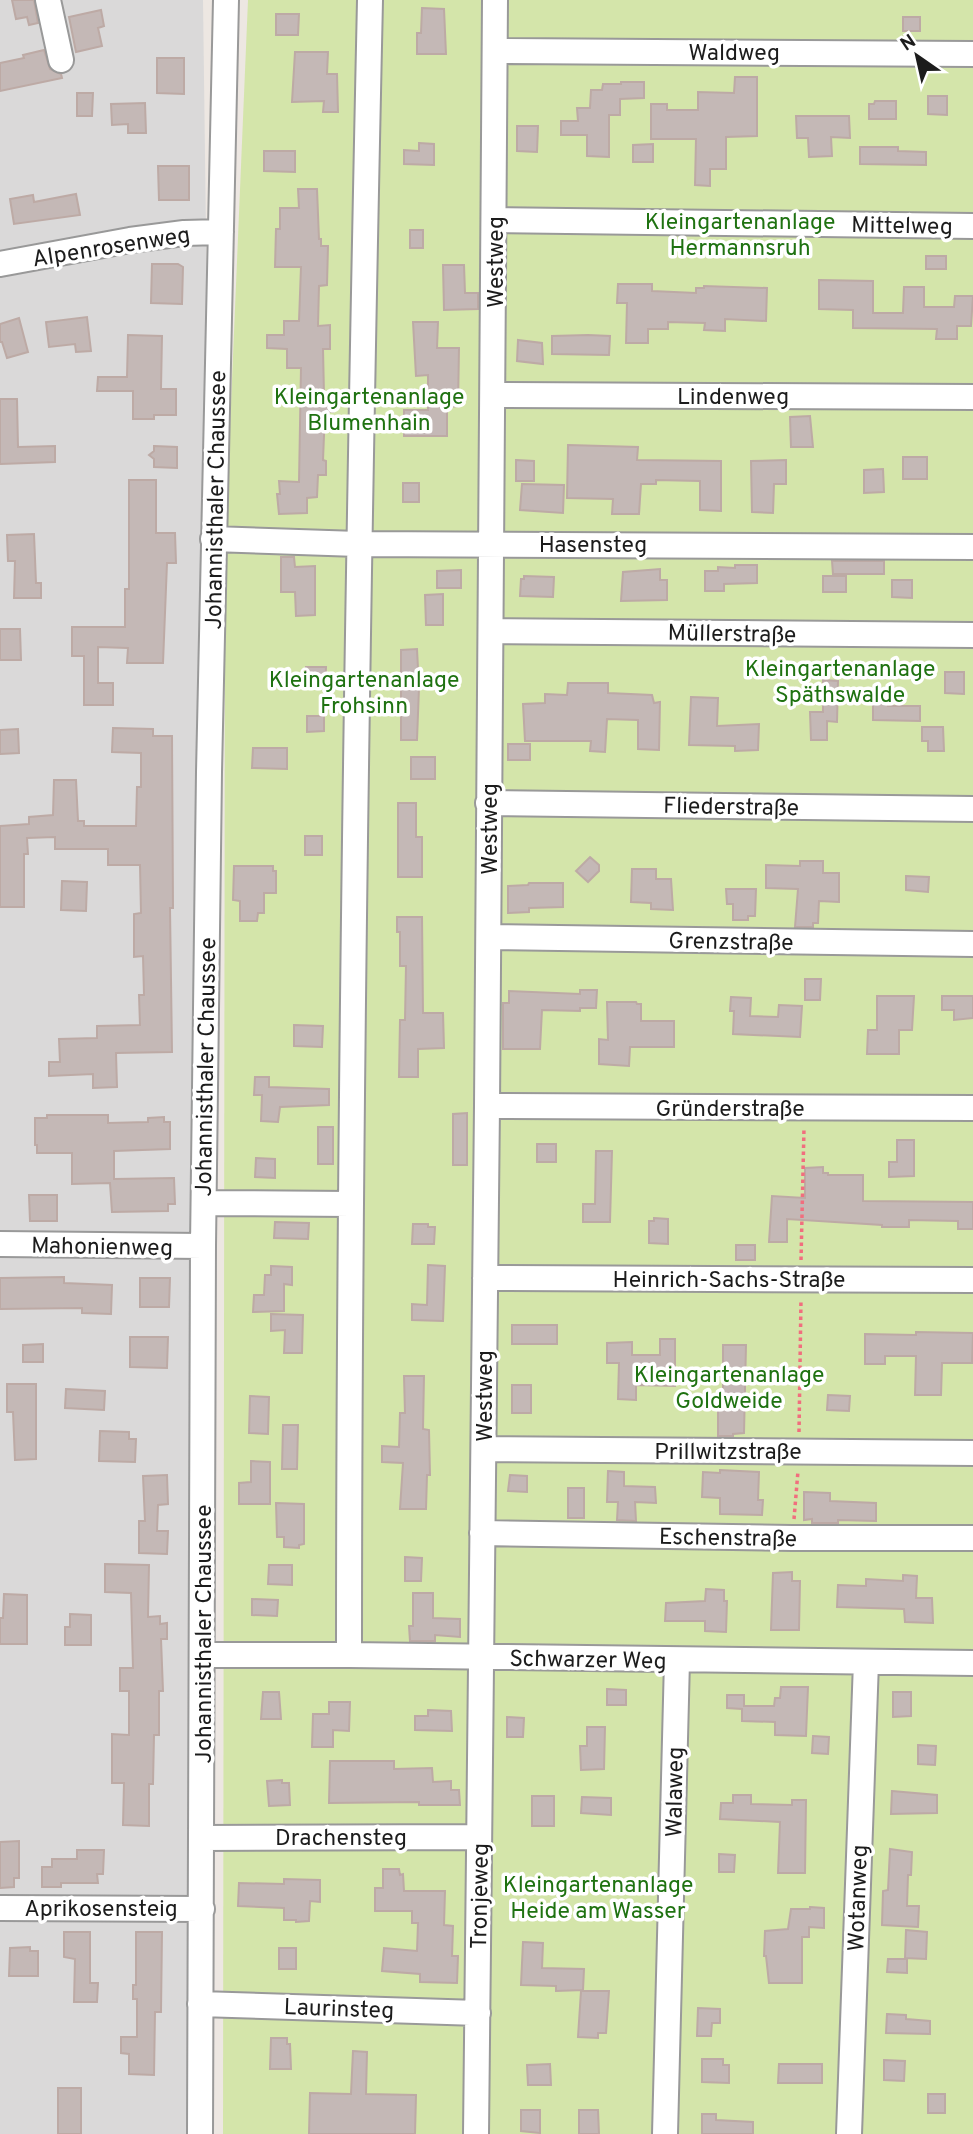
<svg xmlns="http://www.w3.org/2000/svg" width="973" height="2134" font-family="Overpass,sans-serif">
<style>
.residential{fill:#dad9d9}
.grass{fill:#d4e5aa}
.building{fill:#c4b8b6;stroke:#bdaaa5;stroke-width:2}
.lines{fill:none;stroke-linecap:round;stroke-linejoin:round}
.minor-casing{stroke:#999;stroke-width:28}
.path{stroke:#f16e7e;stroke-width:3.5;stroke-dasharray:3.5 3.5;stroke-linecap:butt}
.minor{stroke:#fff;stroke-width:24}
.labels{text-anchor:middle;stroke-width:7;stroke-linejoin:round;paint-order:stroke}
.street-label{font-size:23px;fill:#1c1c1c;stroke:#fff}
.park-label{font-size:23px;fill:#1f7211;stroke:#fff}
</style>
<rect width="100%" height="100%" fill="#ede7e2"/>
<path class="residential" d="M0,0H203L210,545L189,2134H0Z"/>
<path class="grass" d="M248,0H973V2134H223L225,546Z"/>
<path class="building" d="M12,0H34L38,23L29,25L27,17L16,19Z
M422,8L444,9L446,54H417V33H421Z
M101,10L104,26L98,28L102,46L76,52L69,17Z
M276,14H299L298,35H276Z
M903,17H920V31H903Z
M44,50L50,69L61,74L62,78L0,91V63L24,58L23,55Z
M295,52H328L327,74H337L338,112H323L324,101L292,102Z
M157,58H184V94L157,93Z
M735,77H757V136L726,137V169H710V186L695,185L696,139H651V104H667V110H698V92L734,93Z
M621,82H644V98L620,99V115H609V157L587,156V135H561V121H578L577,108H590L591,90H602L603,84H621Z
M77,93H93L92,116H77Z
M928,96H947V115L928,114Z
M875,101H896V119H869V104H874Z
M145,103L146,133H128V124L112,125L111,104Z
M796,116H849L850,138L831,137L832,156L809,157L808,138H797Z
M517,126H538L537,152L517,151Z
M419,143L434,144V165L404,164V150L419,151Z
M653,144V162H633V145Z
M860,147H898V151L926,152V165L860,164Z
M264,151H295V172L264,171Z
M158,166H189V200H159Z
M298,189H317L319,239H321V246H328L327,285L319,286L318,326L330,325V349H323L324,395H335L333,412L325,411L323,460L326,461V475H318L317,497L307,498V513L279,514L277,494H280L279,481L299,482L301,368H287V349L267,348V335H284V321H299L301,267H275L276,229H280V208H299Z
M76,194L80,215L14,224L10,199L33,195L34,202Z
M410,230H423V248H410Z
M926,256H946V269H926Z
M152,264H178L183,267L182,304L151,303Z
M443,265H464L465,293H478V309L444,310Z
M819,280L873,281V313H903L904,287H924V307H954L955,296H973L971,326H957V339H936L937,329L853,328V310L819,309Z
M618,284H652V291L696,293V288H704V286L767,288L766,321L725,319V331L704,330L705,323L668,322V329H648V343H626L627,303H617Z
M87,317L91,351L76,352L75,344L49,347L46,322Z
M19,318L28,352L7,358L2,342H0V324Z
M413,322H438L437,348H459L458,406L447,407V436H404V410H428V375L416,376Z
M128,335L162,336L161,389H176V415H154V419H133V391H97L98,377H127Z
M588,335L610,336L609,355L552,354V336Z
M518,340L542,343L543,364L517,361Z
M0,399H17L18,447L55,446V462L0,464Z
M810,416L813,447H791L790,417Z
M568,445L638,447L637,460L721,461V511L700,510V481L656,480V484H641L639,514H612L613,499L567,498Z
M154,446L177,447V468L154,467V459L149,455L154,451Z
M903,457H927V479H903Z
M516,460L534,461V481H516Z
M786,460V484H774L773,513L752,512L751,461Z
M883,469L884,492L864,493V470Z
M129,480H156V533H175L176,563H167L163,663H127L128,648L98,647V683H113V705H84V656H72V627H125V589H129Z
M403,483H419V502H403Z
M522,484L564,485L563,513L520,510Z
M34,534L36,583H41V598H14L15,561H8L7,535Z
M281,557H294L295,567L315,566V615L296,616L295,592H281Z
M832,561H884V574H833Z
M735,565H757V583L724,584V591H705V571H718V567L735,568Z
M660,569V580H667V600L621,601L623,572Z
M461,570V588H437V571Z
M524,576L554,577L553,597L520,596L521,579H524Z
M823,576H846V592H823Z
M892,580H912V598L892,597Z
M443,594V625H426L425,595Z
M0,629H20L21,660H0Z
M417,649L419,688L417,740H401V650Z
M306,667H326L325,687L305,688Z
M945,672H964V694L945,693Z
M823,680L838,681L837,722L827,721V740H811L810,712H823Z
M568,683H608V693L652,695L654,703L660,702L659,750L638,749V720L607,719L605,752L590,751L591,741H525L523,704L545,703V694L567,695Z
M873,694H888V706H920V721L873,720Z
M691,697L718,698L717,726L759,724L758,750L735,751V746L689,745Z
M307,716H324V731L307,732Z
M922,727H943L944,751H928V741H922Z
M113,728L153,729V736H172L173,908H170L172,1052L116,1053L117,1087L93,1088V1074L49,1076V1062H60L59,1039L97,1038V1026L140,1025L139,995H144L143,956L134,957V914L141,913L140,865H108V849H55V837L27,838L28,854H24V907H0V826L29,824V817L53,815L54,780H76L78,821H84V826H136L137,787H141V753L112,752Z
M18,729L19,753L0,754V730Z
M508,744H530V760H508Z
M253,748H287V769L252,768Z
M411,757H435V779H411Z
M398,803H416V837H422V877H398Z
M305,836H322V855H305Z
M590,857L599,865V871L588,882L576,871Z
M800,861H823V873H839V902L819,901L818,923H813V927H795L798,889L766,888V865L800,866Z
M234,866H273V871H276V893H264V913H258L257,921H240V901L233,900Z
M632,869H656V879H671L673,910L651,909V903L631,902Z
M906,876L929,877L928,892L906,890Z
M62,881L87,882L86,911L61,910Z
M529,883H563V907L529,908V912L508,913V886L528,885Z
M726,889H756L755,916H748V920H733V904H727Z
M397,917H422L423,1013H443L444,1048L418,1049V1077H399L400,1020H405L406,966H400V932H397Z
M805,979H821L820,1000H805Z
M580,990H597L596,1008H580V1011L542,1010L540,1049H503V1003H509V991L580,994Z
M877,996H914L912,1030H899V1054H867L868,1030H877Z
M942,996H973V1018L954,1020V1010H942Z
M731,997L751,998L750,1016L778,1017L779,1005L802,1006L800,1037L733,1034L734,1011H730Z
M607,1002H636L637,1004H641V1021H674V1047H630L629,1066L599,1064V1039L608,1040Z
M294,1025L323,1026L322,1047L294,1046Z
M255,1077H269V1087L329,1089V1105L280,1107L278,1122L261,1121L262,1095H254Z
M467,1113V1165H453V1114Z
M47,1115H108V1123L148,1122V1118L164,1117V1122H170V1149L114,1151V1179L174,1178L175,1204H168V1211L112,1212L110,1183L72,1184V1153H37V1145H35V1118H47Z
M318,1127H333V1164H318Z
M897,1140H914V1176L889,1177V1162H897Z
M537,1144H556V1162H537Z
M596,1151H612L610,1222H583V1204H595Z
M256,1158L275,1159V1178L255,1177Z
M823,1167V1173H828V1175H863V1201L973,1202V1229H958V1221L909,1220V1227H882V1225L787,1219V1242H769L772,1196L805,1198V1168Z
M29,1195H57V1221H30Z
M654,1218L668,1219V1244L649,1243V1221H654Z
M275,1222L309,1223L308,1239L274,1238Z
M413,1224H428V1227H435L434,1244H412Z
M736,1245H755V1260H736Z
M428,1265L445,1266L443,1321L412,1320V1304L427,1305Z
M271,1266L292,1267V1285L284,1284V1311L253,1312L254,1295H264L265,1275H271Z
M64,1277V1283L112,1285L111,1314L82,1313V1308L0,1309V1278Z
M140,1278H170L169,1307H140Z
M271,1314L303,1315L302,1353H284L285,1330L271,1331Z
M512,1325H557V1344H512Z
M916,1332L973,1333L972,1363H942L941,1395H915L916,1356H885V1364H865V1334L916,1335Z
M130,1337H168L167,1368L130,1367Z
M660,1339H675V1386L636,1385V1400L618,1399L619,1363H607V1343L632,1342V1355H660Z
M43,1344V1362H23V1345Z
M723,1345H746L744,1433L733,1434V1436H718V1409H723Z
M404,1376H424L423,1429L429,1430L430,1475H427L426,1509H400L403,1463L382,1462V1446L399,1447L400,1413H405Z
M7,1384H36V1459L15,1460L13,1412H7Z
M512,1385H531V1413H512Z
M66,1389L105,1391L104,1410L65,1408Z
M828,1395L850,1396L849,1411L827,1410Z
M250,1396L269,1397L268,1434L249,1433Z
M283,1425H298L297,1469H282Z
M100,1431L129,1432V1439H136L135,1462L99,1461Z
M251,1461L270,1462V1504H239V1483L251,1482Z
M720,1470L759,1472L758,1500H763L762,1515L720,1514V1498L702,1497L703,1472L720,1473Z
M608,1471L624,1472V1486L655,1487L656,1503L635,1502L636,1521L617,1520L618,1502H607Z
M167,1475L168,1504L158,1505L157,1531H168L167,1554L139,1553V1521H145L143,1476Z
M510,1475L527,1476V1492L508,1491Z
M568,1488H584V1518H568Z
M804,1492L830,1493V1501L876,1503V1521L838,1520V1523H812V1519L804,1520Z
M276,1503L304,1504V1544L299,1545V1548L284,1547V1537H277Z
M405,1557L422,1558L421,1581H405Z
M105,1564L149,1565L148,1617L160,1616V1624L167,1623V1639H161L163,1691H159V1735H154L153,1784H149V1826L123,1825L124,1783H112V1734L129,1735V1691H120V1668H133L131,1593L105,1592Z
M269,1565H292V1585L268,1584Z
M792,1572V1581H800L799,1630H771L773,1573Z
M903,1575L917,1576L916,1598H932L933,1623L905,1622L904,1609L837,1607L838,1585L866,1586V1579L903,1581Z
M706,1589L724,1590V1601H727L726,1632L705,1631V1621H665L666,1603L705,1601Z
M413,1593H433V1618L460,1619V1637L435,1635V1641H410L409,1626H413Z
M4,1594L27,1595V1644H0V1618H3Z
M252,1599L278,1600L277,1616L252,1615Z
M70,1614L91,1615V1645H65V1627H70Z
M781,1687H808L806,1736L775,1735V1722L742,1721V1709L727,1708V1695H744V1706H774L775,1698H780Z
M607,1689L626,1690V1705H607Z
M263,1692H279L281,1719H261Z
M893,1692H911V1716L893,1717Z
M329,1702H350L349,1731L333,1730V1747H312L313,1714H329Z
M428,1710L451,1711L452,1731L415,1730V1716H428Z
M507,1717L524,1718L523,1737H507Z
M587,1727H605L604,1769L581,1770L580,1746H587Z
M813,1736L829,1737L828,1754L812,1753Z
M918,1745L936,1746L935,1765L918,1764Z
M330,1761H394V1769L432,1768L433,1782L451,1781V1790H459L460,1805H419V1802L329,1803Z
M282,1780V1783H289L290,1805L269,1806L267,1781Z
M892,1791L937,1795V1813L891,1814Z
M733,1795H751V1804L792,1805V1800H806L805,1873H778L780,1822L720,1819L721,1803H733Z
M532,1796H554V1826H532Z
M582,1797L611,1798V1815L581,1813Z
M19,1841V1878H14V1887L0,1888V1842Z
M890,1849L912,1852L911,1875H908L907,1906H919L918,1927L882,1925L883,1891L888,1890Z
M77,1850H104L103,1874H97L98,1883H61V1887H42V1867H52V1859H77Z
M719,1854L735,1855L734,1872H719Z
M383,1869H399L400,1875L403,1874L404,1891H445L444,1925L453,1926L452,1956H458L457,1983L420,1982V1974L382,1971L384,1948L417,1951L418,1923H412V1911H375V1888H383Z
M284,1879L320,1880V1902L310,1901L309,1921L296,1922V1920H284V1908L238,1906L239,1883L284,1884Z
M810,1907L824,1908V1928L809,1927V1937H802V1983H769L766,1956H764L765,1931L788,1929L791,1909H810Z
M906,1930L927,1932L926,1959L905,1958Z
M64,1932H90V1983H98L97,2002H74L75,1959L64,1957Z
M136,1932H162L161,2012H155L154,2075L129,2074V2054L121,2053V2037H137V1999H133V1985H136Z
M523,1942L543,1943L542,1968L584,1969L583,1990L556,1991V1986L521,1985Z
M30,1947V1951H38V1976H9L10,1948Z
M279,1948H296V1969H279Z
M888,1959H907V1973L887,1972Z
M581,1991H609L606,2033H598V2038L578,2037Z
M698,2008L720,2009V2023H712L711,2036H697Z
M887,2014L906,2015V2019L930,2021V2034L886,2033Z
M271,2038H287V2044H290L291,2069H270Z
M353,2051L367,2052L366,2094L416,2095L415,2134H309L310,2093L351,2094Z
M702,2059H723V2065H729V2083L702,2082Z
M884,2060L905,2061L904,2081L884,2080Z
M550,2064L551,2085H528L527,2065Z
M779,2064H822V2083H778Z
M58,2088H81V2134H58Z
M928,2094H945V2113H928Z
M521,2110H540V2133L521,2131Z
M579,2110H598L599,2134H579Z
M702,2114H716V2120L753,2122V2134H702Z"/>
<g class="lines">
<g class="minor-casing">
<path id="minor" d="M48,0L61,60
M495,51L973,54
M495,220L973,226
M0,264L130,240L184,233L221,232
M494,395L973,397
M213,539L358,544L973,547
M491,631L973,635
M488,803L973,809
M489,937L973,944
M487,1106L973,1108
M204,1203L351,1204
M0,1244L203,1246
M485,1278L973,1280
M484,1449L973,1453
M482,1533L792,1538H973
M203,1655H349L973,1663
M349,1655C349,1103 358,552 370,0
M202,1838L479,1837
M0,1908L202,1909
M200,2004L478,2013
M200,2134L203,1246L209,772L226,0
M476,2134L487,1106L495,0
M665,2134L677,1660
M849,2134L866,1662"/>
</g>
<path class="path" d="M801,1260L804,1128
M799,1432L801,1299
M794,1519L798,1471"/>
<use href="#minor" class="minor"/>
</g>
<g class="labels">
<g class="street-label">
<text x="734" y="60">Waldweg</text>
<text transform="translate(902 225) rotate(1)" y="8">Mittelweg</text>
<text transform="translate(111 246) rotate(-9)" y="8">Alpenrosenweg</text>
<text transform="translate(495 262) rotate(-90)" y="8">Westweg</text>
<text x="733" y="404">Lindenweg</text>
<text transform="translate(215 500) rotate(-89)" y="8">Johannisthaler Chaussee</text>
<text x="593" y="552">Hasensteg</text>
<text transform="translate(732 633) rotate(1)" y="8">Müllerstraße</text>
<text transform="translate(731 806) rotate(1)" y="8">Fliederstraße</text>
<text transform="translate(489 829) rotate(-90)" y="8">Westweg</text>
<text transform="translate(731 941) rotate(1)" y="8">Grenzstraße</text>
<text transform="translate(205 1067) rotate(-89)" y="8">Johannisthaler Chaussee</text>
<text x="730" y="1116">Gründerstraße</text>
<text transform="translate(102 1246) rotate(1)" y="8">Mahonienweg</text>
<text x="729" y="1287">Heinrich-Sachs-Straße</text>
<text transform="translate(484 1396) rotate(-90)" y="8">Westweg</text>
<text x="728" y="1459">Prillwitzstraße</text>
<text transform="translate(728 1537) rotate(1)" y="8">Eschenstraße</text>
<text transform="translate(203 1634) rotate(-90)" y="8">Johannisthaler Chaussee</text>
<text transform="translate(588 1659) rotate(1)" y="8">Schwarzer Weg</text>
<text transform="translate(674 1792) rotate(-89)" y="8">Walaweg</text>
<text x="341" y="1845">Drachensteg</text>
<text transform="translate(479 1896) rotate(-89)" y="8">Tronjeweg</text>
<text transform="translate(857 1898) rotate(-88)" y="8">Wotanweg</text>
<text x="101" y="1916">Aprikosensteig</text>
<text transform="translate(339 2008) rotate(2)" y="8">Laurinsteg</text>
</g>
<g class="park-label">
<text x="740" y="229">Kleingartenanlage<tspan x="740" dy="26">Hermannsruh</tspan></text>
<text x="369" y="404">Kleingartenanlage<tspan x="369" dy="26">Blumenhain</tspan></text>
<text x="840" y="676">Kleingartenanlage<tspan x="840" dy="26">Späthswalde</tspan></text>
<text x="364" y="687">Kleingartenanlage<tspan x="364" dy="26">Frohsinn</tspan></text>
<text x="729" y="1382">Kleingartenanlage<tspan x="729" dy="26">Goldweide</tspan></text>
<text x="598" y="1892">Kleingartenanlage<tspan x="598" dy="26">Heide am Wasser</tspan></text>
</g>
</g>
<g transform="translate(917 56) rotate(326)" stroke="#ffffff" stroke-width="5" paint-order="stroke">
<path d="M0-5L12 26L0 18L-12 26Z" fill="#1c1c1c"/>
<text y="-10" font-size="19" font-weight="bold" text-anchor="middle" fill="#1c1c1c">N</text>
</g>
</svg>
